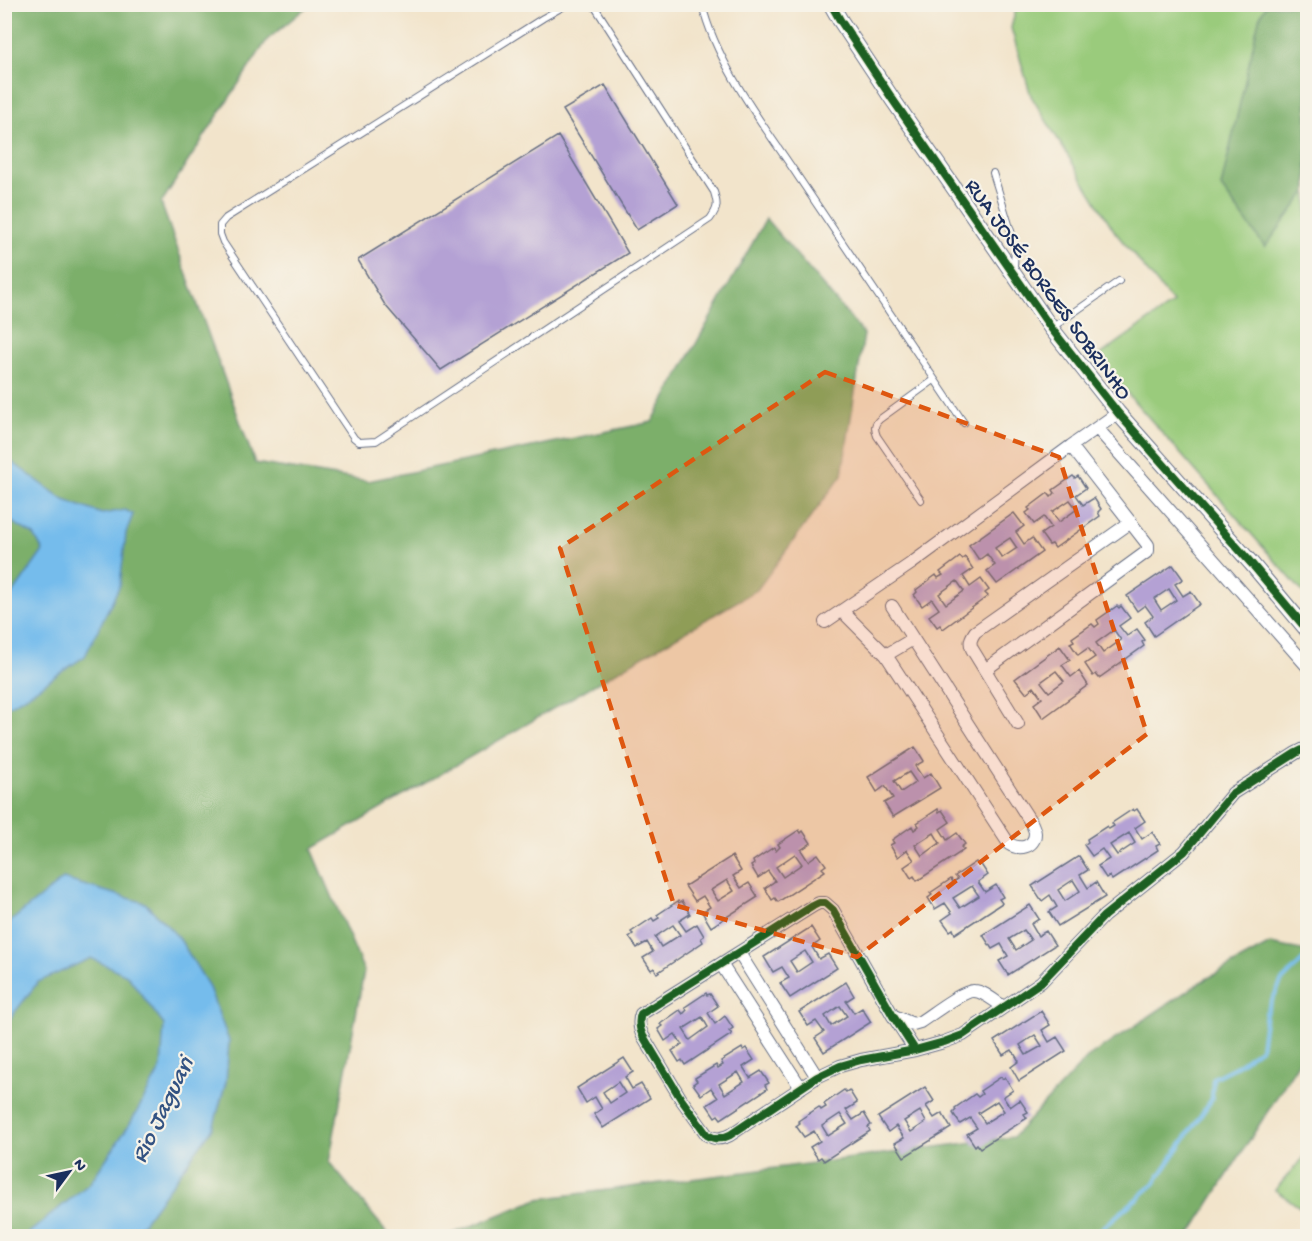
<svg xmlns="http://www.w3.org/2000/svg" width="1312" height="1241" font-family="'Gochi Hand',sans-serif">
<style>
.green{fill:#9acb7b;stroke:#5a7d6c;stroke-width:1.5}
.forest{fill:#7baf6b;stroke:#4b6f64;stroke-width:1.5}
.water{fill:#75bcec;stroke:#4876a5;stroke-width:1.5}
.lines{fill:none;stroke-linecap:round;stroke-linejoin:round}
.stream{stroke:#75bcec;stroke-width:4}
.building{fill:#b4a1d4;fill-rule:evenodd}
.service-casing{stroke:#666e84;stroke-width:8}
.minor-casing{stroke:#666e84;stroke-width:14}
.tertiary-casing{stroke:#666e84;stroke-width:17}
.service{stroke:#fff;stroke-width:6}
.minor{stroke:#fff;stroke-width:12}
.tertiary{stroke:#fff;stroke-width:15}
.cycleway-casing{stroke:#f7f3e8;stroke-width:11}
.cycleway{stroke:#1b5e20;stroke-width:8}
.marked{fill:#de5710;fill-opacity:0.2;stroke:#de5710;stroke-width:4.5;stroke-dasharray:12 8;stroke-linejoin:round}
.labels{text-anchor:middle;stroke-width:4.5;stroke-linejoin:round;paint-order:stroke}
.street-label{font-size:22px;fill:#1b2f5e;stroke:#f7f3e8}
.water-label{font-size:24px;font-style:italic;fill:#325282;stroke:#f7f3e8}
</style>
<rect width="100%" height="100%" fill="#f7f3e8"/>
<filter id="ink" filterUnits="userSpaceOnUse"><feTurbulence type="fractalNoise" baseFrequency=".0167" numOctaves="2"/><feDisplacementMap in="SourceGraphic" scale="12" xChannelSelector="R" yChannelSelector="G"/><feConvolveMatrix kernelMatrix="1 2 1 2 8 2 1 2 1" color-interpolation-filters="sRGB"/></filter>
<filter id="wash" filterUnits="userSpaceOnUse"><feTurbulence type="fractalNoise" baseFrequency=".008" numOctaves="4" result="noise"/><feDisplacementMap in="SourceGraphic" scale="24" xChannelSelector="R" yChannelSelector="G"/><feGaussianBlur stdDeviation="1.35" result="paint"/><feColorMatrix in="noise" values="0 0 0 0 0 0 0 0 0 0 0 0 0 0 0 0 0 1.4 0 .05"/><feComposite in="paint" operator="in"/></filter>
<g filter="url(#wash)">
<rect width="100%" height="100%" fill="#f2e4cb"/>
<path class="green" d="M1017,5H1307V597L1096,358L1173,303L1115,232L1031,96L1011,28Z
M1307,1153V1212L1275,1190Z"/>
<path class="forest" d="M5,5H309L267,40L161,203L255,463L368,481L652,422L766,219L864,334L842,475L757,590L312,849L364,971L329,1162L390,1236H5Z
M1266,5H1307V191L1265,247L1221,187L1259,19Z
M1270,944L1307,951V1049L1189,1236H447L538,1199L1013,1137L1087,1058L1199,983Z"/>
<path class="water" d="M5,457L64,500L102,514L125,510L133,514L126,533L120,585L85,656L26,696L5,708V605L43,551L34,535L5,518Z
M63,879L145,903L179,938L208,985L229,1041L226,1082L213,1128L143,1223L130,1236H25L90,1183L131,1122L161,1068L164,1025L127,975L91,958L38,982L5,1025V934L11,921Z"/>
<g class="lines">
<path class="stream" d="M1093,1236L1154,1184L1212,1099L1213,1078L1235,1067L1261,1048L1266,1013L1281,982L1308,955"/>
</g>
<g id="blocks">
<path class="building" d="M605,85L678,204L637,230L563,110Z
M558,136L628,253L441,370L385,305L358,260Z
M1073,476L1075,478L1078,476L1086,488L1076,495L1083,505L1094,498L1101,509L1098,512L1100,516L1055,548L1052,544L1049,545L1041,534L1051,527L1044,517L1034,524L1026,513L1030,510L1028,508L1048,493L1051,497L1055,493L1053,490ZM1070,500L1077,509L1059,522L1052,512Z
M1014,513L1024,526L1016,532L1024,544L1032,538L1042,552L997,584L987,571L995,565L987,554L979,560L969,545ZM1010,538L1017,548L1002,558L995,548Z
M960,557L962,559L965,557L973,569L963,576L970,587L981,579L989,590L985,593L988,596L943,629L940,625L937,627L929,616L939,609L932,599L922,606L914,595L917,592L916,590L936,575L938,578L943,575L940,572ZM957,581L964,591L946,604L939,594Z
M1173,565L1183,579L1175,584L1183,596L1191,591L1200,604L1154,636L1145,622L1153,616L1145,605L1137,611L1127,596ZM1169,589L1176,600L1161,610L1154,599Z
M1117,606L1119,608L1121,606L1130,618L1119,626L1127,636L1137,629L1145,640L1142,642L1144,646L1099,678L1096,674L1093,676L1085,664L1095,657L1088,648L1078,655L1070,643L1074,641L1072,638L1092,624L1095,627L1099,624L1097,620ZM1114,630L1121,640L1103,653L1096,643Z
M1060,646L1070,660L1062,665L1071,677L1079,671L1088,685L1043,718L1034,704L1042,698L1034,687L1026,693L1015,679ZM1056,671L1064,681L1049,692L1041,682Z
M915,747L924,761L915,766L923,778L931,773L940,788L893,817L884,803L893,798L885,786L877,792L868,777ZM909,772L916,782L901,792L894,781Z
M938,809L939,812L942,810L950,822L940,829L947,840L957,833L965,844L961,847L964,850L917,881L914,876L911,878L904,867L914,860L907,850L897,857L890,845L894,843L892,840L912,826L914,830L919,826L917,823ZM934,833L940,843L922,856L915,845Z
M1133,809L1134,811L1137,809L1145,821L1135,828L1142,839L1152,832L1160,844L1156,846L1158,850L1112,880L1109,876L1106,878L1098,866L1109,859L1102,849L1092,856L1084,845L1088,842L1087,839L1107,826L1109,829L1114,826L1112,823ZM1129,833L1135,843L1117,855L1110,845Z
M799,830L801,833L803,831L811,843L801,850L808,861L818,854L826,865L822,868L825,871L778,902L775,898L772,900L765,888L775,881L768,871L758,878L751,866L754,864L753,861L774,847L776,851L780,847L778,844ZM795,854L802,864L783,877L776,867Z
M732,856L741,871L733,876L741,888L749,883L758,897L711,927L702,912L710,907L703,896L695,901L685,886ZM727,880L734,891L718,901L711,890Z
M1079,856L1088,870L1080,875L1088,888L1096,882L1105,897L1058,926L1049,912L1057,907L1050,895L1042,901L1032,886ZM1073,880L1080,891L1065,901L1058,890Z
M976,862L978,864L980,863L988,875L978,882L985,892L996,885L1003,897L999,899L1002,903L955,934L953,929L950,931L942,920L952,913L945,903L935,909L928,898L932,895L930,893L951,879L953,882L958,879L955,876ZM972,886L979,896L960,908L953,898Z
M678,901L679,903L682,901L690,914L679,921L686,931L697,924L704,936L701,938L703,942L657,973L654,968L651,970L643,958L653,952L647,942L637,948L629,937L633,934L631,932L652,918L654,921L659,918L657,915ZM673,925L680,935L661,947L655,937Z
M1030,905L1039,919L1031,924L1038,936L1046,931L1055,945L1008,975L999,961L1008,956L1001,944L992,949L983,935ZM1024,930L1031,940L1016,950L1009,939Z
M811,927L820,941L812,947L819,959L828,954L837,968L790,998L780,983L789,978L782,967L773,972L764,957ZM805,951L812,962L797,972L790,961Z
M846,982L854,996L846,1001L854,1013L862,1008L871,1022L824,1052L815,1038L824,1032L816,1021L808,1026L799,1012ZM840,1006L847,1016L831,1026L825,1016Z
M706,993L707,995L710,994L718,1006L708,1013L715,1024L725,1016L733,1028L729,1031L732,1034L685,1065L682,1060L679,1062L672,1051L682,1044L675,1034L665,1041L658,1029L662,1026L660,1024L680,1010L683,1014L687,1010L685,1007ZM702,1017L708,1027L690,1040L683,1029Z
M1041,1011L1050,1025L1042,1030L1049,1042L1057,1037L1066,1051L1019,1081L1011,1067L1019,1061L1012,1050L1003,1055L994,1041ZM1035,1035L1042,1046L1026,1055L1020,1045Z
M742,1048L743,1050L746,1048L754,1060L743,1067L750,1078L761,1071L769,1083L765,1085L767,1089L721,1119L718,1115L715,1117L707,1105L718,1098L711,1088L701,1095L693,1084L697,1081L695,1078L716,1065L718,1068L723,1065L721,1061ZM738,1072L744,1082L725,1094L719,1084Z
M624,1058L633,1072L625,1077L632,1089L641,1084L650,1098L603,1128L594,1114L602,1109L595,1097L586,1103L577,1088ZM618,1082L625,1093L610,1103L603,1092Z
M1001,1077L1003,1079L1005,1077L1013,1090L1003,1097L1010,1107L1020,1100L1028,1112L1024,1114L1027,1118L980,1148L977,1144L975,1146L967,1134L977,1128L970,1118L960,1124L953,1113L956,1110L955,1108L975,1094L978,1097L982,1094L980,1091ZM997,1101L1004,1111L985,1123L978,1113Z
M925,1087L934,1101L926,1106L934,1118L942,1113L951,1128L904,1157L895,1143L904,1138L896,1126L888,1132L878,1117ZM920,1111L926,1122L911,1132L904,1121Z
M844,1090L846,1092L849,1090L857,1103L846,1110L853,1120L864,1113L871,1125L868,1127L870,1131L824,1161L821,1157L818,1159L810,1147L820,1141L814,1131L804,1137L796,1126L800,1123L798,1121L819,1107L821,1110L826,1107L824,1104ZM840,1114L847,1124L828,1136L822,1126Z"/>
</g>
</g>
<g filter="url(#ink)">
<use href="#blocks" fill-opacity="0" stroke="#666e84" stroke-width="1.5"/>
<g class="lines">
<g class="service-casing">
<path id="service" d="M568,4L543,18L226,218L220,225V234L223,242L354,438L359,442L376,441L710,219C718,208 718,205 714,192L593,4
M702,4C716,64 765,127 799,178C854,260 909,342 964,423
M993,173L1015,244L1014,268
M1053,327L1119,281
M921,500L877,436C874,428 874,424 880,419L934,380"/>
</g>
<g class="minor-casing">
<path id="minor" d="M1097,428L1308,667
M842,611L886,655L1009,844C1019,850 1035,848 1035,833C1035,830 1033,827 1032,824L892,606
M825,622L912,563L1071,446L1118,413
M886,655L913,639
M985,670L1148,551V545L1145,541L1071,446
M1018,724L972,649C969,642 971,638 975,632L1131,522
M739,953L817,1077
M721,964L801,1088
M894,1016L913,1024L920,1022C931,1015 963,990 974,991C984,991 995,1002 1004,1007
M915,1050L893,1016L833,910L825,903H819L813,906L641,1014C638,1022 639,1028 643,1036L681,1099L707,1135C716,1140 721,1139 730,1135L817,1077L840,1066L861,1060L915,1050L944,1042L963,1035L1041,982L1104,916L1184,852L1233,793L1296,753L1308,747"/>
</g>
<g class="tertiary-casing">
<path id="tertiary" d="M831,4L840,20L893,100L1051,328L1118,413L1251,563L1308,631"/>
</g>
<use href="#service" class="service"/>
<use href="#minor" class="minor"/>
<use href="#tertiary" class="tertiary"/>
<g class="cycleway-casing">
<path id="cycleway" d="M831,4L840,20L893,100L1051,328L1118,413L1251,563L1308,631
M915,1050L893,1016L833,910L825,903H819L813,906L641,1014C638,1022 639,1028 643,1036L681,1099L707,1135C716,1140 721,1139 730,1135L817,1077L840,1066L861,1060L915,1050L944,1042L963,1035L1041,982L1104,916L1184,852L1233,793L1296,753L1308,747"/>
</g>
<use href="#cycleway" class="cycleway"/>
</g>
</g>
<path class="marked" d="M825,372L1059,457L1147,734L857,957L674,905L560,548Z"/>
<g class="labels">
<g class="street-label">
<text transform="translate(1050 288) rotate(54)" y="8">RUA JOSÉ BORGES SOBRINHO</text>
</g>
<g class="water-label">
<text transform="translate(161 1109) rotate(-64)" y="8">Rio Jaguari</text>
</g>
</g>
<rect width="1312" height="1241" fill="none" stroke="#f7f3e8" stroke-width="24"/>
<g transform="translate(69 1172) rotate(57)" stroke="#f7f3e8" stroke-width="4.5" paint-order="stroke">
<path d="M0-4.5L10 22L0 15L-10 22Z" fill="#1b2f5e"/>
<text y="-9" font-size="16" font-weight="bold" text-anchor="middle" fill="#1b2f5e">N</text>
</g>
</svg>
